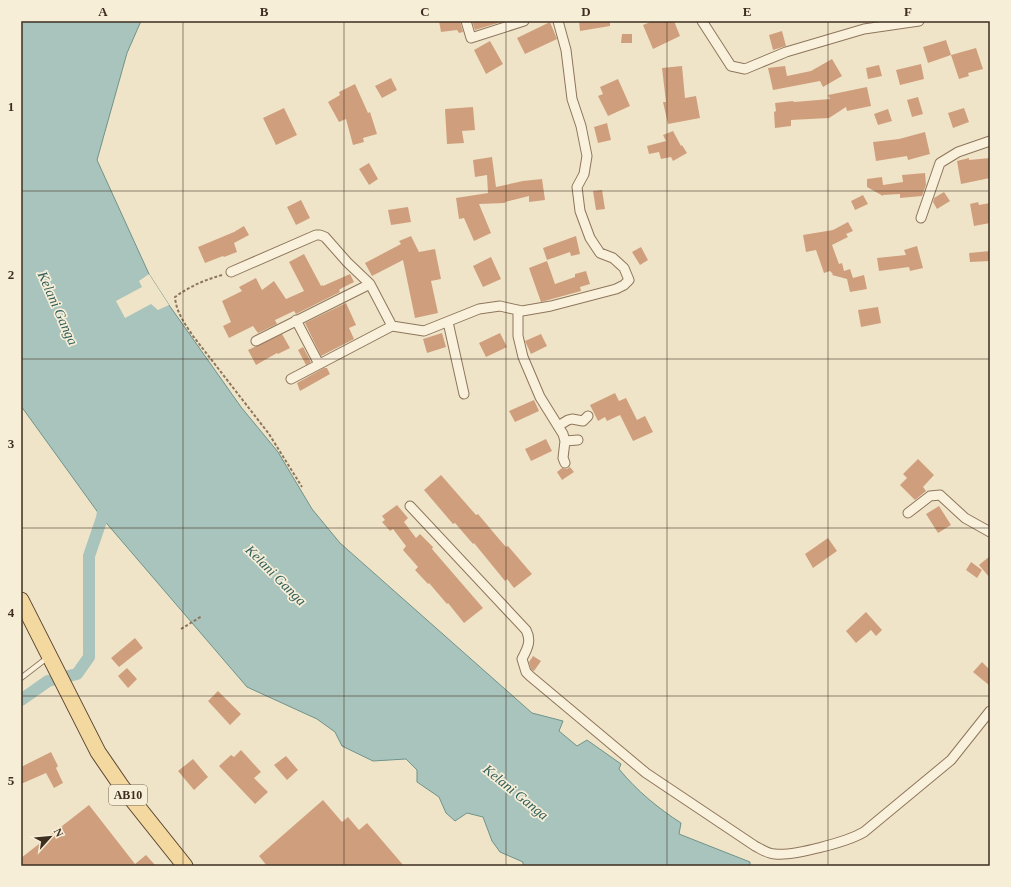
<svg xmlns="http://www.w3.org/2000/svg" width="1011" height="887" font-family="'Times New Roman',serif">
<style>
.water{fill:#a9c4bc;stroke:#6f938a}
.pier{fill:#f0e4c8}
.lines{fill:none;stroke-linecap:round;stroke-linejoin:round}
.canal{stroke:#a9c4bc;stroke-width:12}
.building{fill:#cf9f7d}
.service-casing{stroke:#8d765c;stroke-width:6}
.minor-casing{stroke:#8d765c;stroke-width:11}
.primary-casing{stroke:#5b4430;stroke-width:17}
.path{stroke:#8d765c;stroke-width:2;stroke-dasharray:3 2;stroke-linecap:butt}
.service{stroke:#faf1dc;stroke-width:4.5}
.minor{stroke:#faf1dc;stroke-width:9}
.primary{stroke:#f3d9a0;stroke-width:15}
.grid{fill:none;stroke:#3d2e20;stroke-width:1;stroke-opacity:0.55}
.labels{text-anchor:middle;stroke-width:3.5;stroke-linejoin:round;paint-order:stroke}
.shield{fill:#f7eed8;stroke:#756857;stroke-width:1}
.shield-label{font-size:12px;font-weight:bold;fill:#3d2e20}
.water-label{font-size:14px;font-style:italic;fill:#2f5d5a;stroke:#f7eed8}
.neatline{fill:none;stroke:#3d2e20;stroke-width:1.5}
.grid-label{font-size:13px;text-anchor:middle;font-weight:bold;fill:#3d2e20}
</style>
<rect width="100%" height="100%" fill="#f0e4c8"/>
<path class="water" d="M21,21H141L127,53L97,160L149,274L169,305L241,407L278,452L312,509L340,543L532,713L563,721L559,731L577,746L587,740L621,764L619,769C637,791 658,808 681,823L679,834L750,862V866H523V862L500,852L492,841L483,817L467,813L455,821L446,813L439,797L417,782V770L406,759L373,761L342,746L335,732L317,719L247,687L102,518L21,406Z"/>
<path class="pier" d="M149,274L169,305L158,310L151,304L125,318L116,301L142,287L139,281Z"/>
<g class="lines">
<path class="canal" d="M21,700L48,681L77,674L89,657V556L102,518L103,512L109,504"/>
</g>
<path class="building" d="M439,21H460L463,32L459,33L457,30L441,32Z
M472,21H498V23L475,30Z
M579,21H610V26L580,31Z
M653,21H674L680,36L653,49L643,25Z
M550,22L557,39L525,54L517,38Z
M782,31L786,46L773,50L769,35Z
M622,34H632V43H621Z
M946,40L951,55L928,63L923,47Z
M490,41L503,64L486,74L474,50Z
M976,48L983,69L968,73L969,76L959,79L951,55Z
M832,59L842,76L823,87L820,81L773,90L768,68L785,66L787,76L811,71Z
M921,64L924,79L900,85L896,70Z
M879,65L882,76L868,79L866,68Z
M682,66L685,98L696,96L700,118L668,124L663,102H666L662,68Z
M391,78L397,90L382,98L375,86Z
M618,79L630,106L608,116L598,96L603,94L600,87Z
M355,84L368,113L370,112L377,134L363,138L364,142L353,145L346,119L339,122L328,102L340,95L339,92Z
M867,87L871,106L847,111L846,107L829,118L791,120V126L775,128L774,112L776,111L775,103L793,101L794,102L830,99L828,95Z
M918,97L923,114L912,117L907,100Z
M473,107L475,130L462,131L464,143L447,144L445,109Z
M284,108L297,135L276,145L263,118Z
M964,108L969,122L953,128L948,113Z
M888,109L892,121L878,125L874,114Z
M607,123L611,140L598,143L594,127Z
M673,131L681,146L682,145L687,153L673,161L671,157L661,159L659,152L649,154L647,146L666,141L663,135Z
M925,132L930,154L908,160L907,156L876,161L873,142L899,139Z
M492,157L496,187L523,181L542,179L545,200L529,202V196L505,202V203L479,204L491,233L474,241L464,218L459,219L456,198L488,193L487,175L475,177L473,160Z
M969,158V160L990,158V178L961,184L957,161Z
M369,163L378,179L369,185L359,169Z
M925,173L926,185L922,196L900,198V194L883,195V196L867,187V179L882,177L883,185L903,182L902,175Z
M602,190L605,209L596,210L593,191Z
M944,192L950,201L937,209L933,202L934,198Z
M863,195L868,204L855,210L851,201Z
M301,200L310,218L296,225L287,207Z
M978,202L979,205L990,203V223L974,226L970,204Z
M408,207L411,222L391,225L388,210Z
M848,222L853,231L846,234L848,237L832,245L839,264L842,263L844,271L850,269L853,278L864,275L867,289L850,292L847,279L832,275L833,274L830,271L824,273L816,250L806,252L803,235L833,230Z
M244,226L249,235L234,243L237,252L224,257L223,256L205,263L198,247L234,232Z
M411,236L419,252L435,249L441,279L431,281L438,313L415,318L403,260L372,276L365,263L401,244L399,241Z
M576,236L580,254L571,256L570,252L547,260L543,248Z
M917,246L923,268L910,271L909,267L879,271L877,258L906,255L904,250Z
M641,247L648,260L640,265L632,252Z
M990,251V261L970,262L969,253Z
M304,254L321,286L323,285V286L350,274L354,282L342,288L339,290L340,292L296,314L294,311L275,320L277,324L258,333L253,326L229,338L223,326L231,322L222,301L242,291L239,287L256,278L262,290L274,281L286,299L304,291L289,262Z
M491,257L501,279L483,287L473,266Z
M547,261L555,284L575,277V274L586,271L590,284L580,287L581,291L541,302L529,268Z
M346,303L356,325L349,328L354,339L321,356L305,323Z
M878,307L881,323L861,327L858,310Z
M442,333L446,347L427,353L423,339Z
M500,333L507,347L486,357L479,343Z
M282,334L290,348L278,354L277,353L256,365L248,350Z
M541,334L547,346L531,354L525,341Z
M303,347L311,362L306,365L298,350Z
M324,368H327L330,374L300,391L297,383Z
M615,393L619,401L626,398L637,420L645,416L653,432L633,441L620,415L607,421L605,417L598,421L590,405Z
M534,400L539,411L515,422L509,411Z
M546,439L552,451L531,461L525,449Z
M918,459L934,475L923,487L926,491L915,500L900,485L907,478L903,474Z
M570,467L574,472L562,480L557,472L562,468L567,469Z
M441,475L476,515L478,514L499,539L506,547L508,546L532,574L514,588L507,579L505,581L474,543L473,544L455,523L453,524L424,490Z
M397,505L408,518L404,522L416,538L420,534L433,547L432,549L483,608L464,623L448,603L447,604L429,583L428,584L415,570L418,567L403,550L406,546L393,529L390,531L382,522L385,520L382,516Z
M939,506L951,525L938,533L926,514Z
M828,538L837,551L813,568L805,554Z
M990,556V578L979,565Z
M971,562L982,570L977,578L966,570Z
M866,612L882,630L876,636L871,630L856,643L846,631Z
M135,638L143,648L119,667L111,658Z
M533,656L541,661L534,671L531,669L529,662Z
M982,662L990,670V686L973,672Z
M127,668L137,679L128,688L118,676Z
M218,691L241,714L230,725L208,701Z
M241,750L261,772L254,778L268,792L255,804L219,766L231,755L234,757Z
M51,752L58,766L56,768L63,783L54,788L46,773L21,784V767Z
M286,756L298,770L287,780L274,765Z
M193,759L208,777L194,790L178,771Z
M323,800L342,822L348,817L359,830L367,823L404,866H267L259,856Z
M89,805L135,864L146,855L156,866H21V858Z"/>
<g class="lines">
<g class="service-casing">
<path id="service" d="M21,678L47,658"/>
</g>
<g class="minor-casing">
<path id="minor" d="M466,21L471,38L524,21
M702,21L731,66L745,69L786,52L864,29L919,21
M921,218L940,163L958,152L990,141
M231,272L316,235H320L325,237L347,262L370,284L392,326
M518,310V336L523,357L540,397L563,434L565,441L563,458L565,463
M296,320L319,364
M448,322L464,394
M256,341L370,284
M291,379L392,326L424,331L479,309L500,306L522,311L551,306L616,289L624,285L629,280L624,268L613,258L600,253L590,238L580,211L577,187L584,174L587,156L581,126L572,99L566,50L558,21
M558,426L568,420L572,419L583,421L588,416
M565,441L578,440
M410,506L526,630C532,641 527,649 522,659L526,672L530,676L646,773L755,846C761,849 768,854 775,854C794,856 847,842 864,832L951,760L990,711
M908,513L930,496L940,495L965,518L990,532"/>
</g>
<g class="primary-casing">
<path id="primary" d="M21,600L98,752L122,787L185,866"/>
</g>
<path class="path" d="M222,275C205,280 190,286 175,297C176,312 185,324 193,336L269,434L302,487
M181,629L202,616"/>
<use href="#service" class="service"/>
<use href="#minor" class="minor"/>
<use href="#primary" class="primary"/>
</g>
<path class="grid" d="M183,21V866M344,21V866M506,21V866M667,21V866M828,21V866M21,191H990M21,359H990M21,528H990M21,696H990"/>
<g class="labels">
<rect class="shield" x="109" y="785" width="38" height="20" rx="3"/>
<g class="shield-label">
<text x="128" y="799">AB10</text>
</g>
<g class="water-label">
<text transform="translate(58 308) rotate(66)" y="5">Kelani Ganga</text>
<text transform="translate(276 575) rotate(45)" y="5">Kelani Ganga</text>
<text transform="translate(516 792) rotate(39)" y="5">Kelani Ganga</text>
</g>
</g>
<rect width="1011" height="887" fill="none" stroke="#f7eed8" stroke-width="44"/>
<g transform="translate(50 837) rotate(63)" stroke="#f7eed8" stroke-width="3" paint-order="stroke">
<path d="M0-3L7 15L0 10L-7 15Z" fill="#3d2e20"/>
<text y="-6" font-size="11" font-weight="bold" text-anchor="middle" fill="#3d2e20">N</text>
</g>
<rect x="22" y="22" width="967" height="843" class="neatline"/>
<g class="grid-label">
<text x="103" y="16">A</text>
<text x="264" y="16">B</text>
<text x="425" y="16">C</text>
<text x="586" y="16">D</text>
<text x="747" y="16">E</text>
<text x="908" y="16">F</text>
<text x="11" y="111">1</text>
<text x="11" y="279">2</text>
<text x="11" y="448">3</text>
<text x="11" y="617">4</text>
<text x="11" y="785">5</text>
</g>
</svg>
